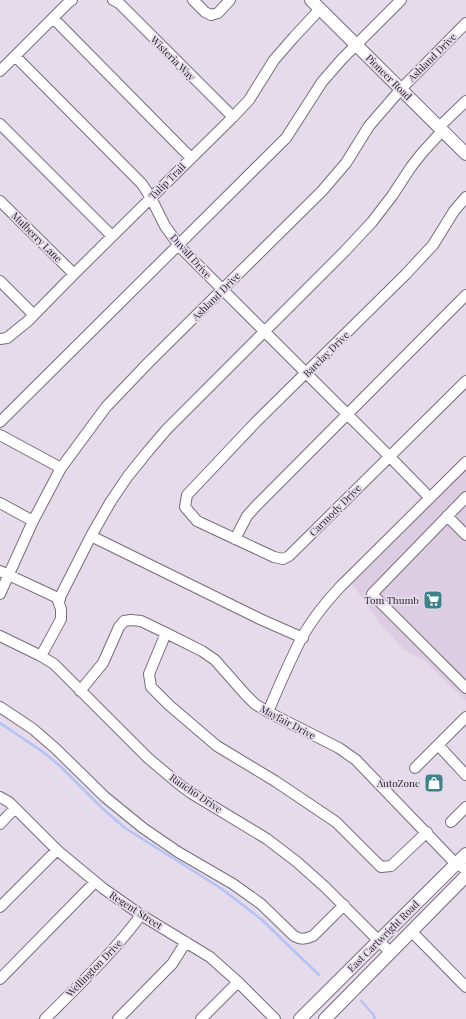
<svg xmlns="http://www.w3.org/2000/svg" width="466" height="1019" font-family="'Playfair Display',serif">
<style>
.built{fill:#dccde2}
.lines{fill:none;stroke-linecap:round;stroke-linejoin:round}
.stream{stroke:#b3c3f6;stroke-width:2.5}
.minor-casing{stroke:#776d7b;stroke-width:12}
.major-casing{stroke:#776d7b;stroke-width:14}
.minor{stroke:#fff;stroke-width:10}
.major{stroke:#fff;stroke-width:12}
.labels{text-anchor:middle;stroke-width:3.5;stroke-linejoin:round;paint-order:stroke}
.street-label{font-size:10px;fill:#28242a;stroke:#e5dbea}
.poi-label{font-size:10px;fill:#28242a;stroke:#e5dbea;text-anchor:end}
</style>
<rect width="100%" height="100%" fill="#e5dbea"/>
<path class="built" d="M466,468V701L425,661L405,650L381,625L351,582Z"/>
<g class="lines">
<path class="stream" d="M0,723L43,752L60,766L101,807L125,828L222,889L261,919L319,975
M361,1001L373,1014L375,1019"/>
<g class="minor-casing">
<path id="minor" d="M113,0L119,3L233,117
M193,0L205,12L211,15L218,13L230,0
M53,18L191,158
M15,56L142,184L151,198L165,226L181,248L389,456L430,498
M0,71L68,3L72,0
M0,124L112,236
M439,127L466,101
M466,197L454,211L433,245L406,274L255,423L187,495L185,507L197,521L274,557L283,559L289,556L466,381
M0,201L74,274
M0,281L34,315
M0,339L7,338L28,321L74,274L233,117L249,100L274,60L294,37L320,9
M0,422L286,138L322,82L342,59L401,0
M0,435L61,468
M466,497L372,594L466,688
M0,503L33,521
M447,516L466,535
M91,536L260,619L303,638
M235,539L247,516L256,506L466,295
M0,571L60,599
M0,594L33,521L61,468L106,407L149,362L322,191L346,163L369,126L401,89L466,23
M166,633L149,674L151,687L169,705L217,746L275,781L336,822L381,867L391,866L427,832
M0,636L41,656L54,664L148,758L180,785L191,793L267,839L297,862L325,887L391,953
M41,656L61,619V609L58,601L91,536L111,501L128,476L149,450L167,429L345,251L372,222L392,196L411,167L422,153L443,130
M80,691L103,663L119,627L124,621L131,620L141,621L166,633L202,651L215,660L245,694L255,704L268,712L339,748L356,760L456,864L466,869
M0,707L33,729L56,749L105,797L143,828L178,852L233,884L261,904L294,936C301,940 306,939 313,936L344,905
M268,712C277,690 287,668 297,647C308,624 324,604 341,586L466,462
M438,745L466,775
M415,768L466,717
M0,797L9,802L57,850L104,889L141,915L210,957L238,982L275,1019
M451,822L466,807
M0,824L15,808
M0,907L57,850
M412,932L466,987
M0,979L95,882
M45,1019C78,986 113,953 141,915
M118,1019L172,964L186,942
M201,1019L238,982"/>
</g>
<g class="major-casing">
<path id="major" d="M311,0L466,154
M300,1019L466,854
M325,1019L466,876"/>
</g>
<use href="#minor" class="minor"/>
<use href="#major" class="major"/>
</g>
<defs>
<g id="supermarket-square" transform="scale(1)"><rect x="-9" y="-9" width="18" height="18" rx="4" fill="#3c848a" stroke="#e5dbea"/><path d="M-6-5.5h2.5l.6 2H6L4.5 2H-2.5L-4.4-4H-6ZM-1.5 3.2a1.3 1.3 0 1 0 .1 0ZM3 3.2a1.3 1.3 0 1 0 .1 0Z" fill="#fff"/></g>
<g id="shop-square" transform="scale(1)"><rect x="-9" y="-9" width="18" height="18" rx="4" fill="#3c848a" stroke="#e5dbea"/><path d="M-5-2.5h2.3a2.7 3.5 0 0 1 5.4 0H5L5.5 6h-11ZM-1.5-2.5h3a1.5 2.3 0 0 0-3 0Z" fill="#fff"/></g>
</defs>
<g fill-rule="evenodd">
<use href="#supermarket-square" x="433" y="600"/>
<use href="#shop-square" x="434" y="783"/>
</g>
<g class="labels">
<g class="street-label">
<text transform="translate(432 57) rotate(-45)" y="4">Ashland Drive</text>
<text transform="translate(173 58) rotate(45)" y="4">Wisteria Way</text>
<text transform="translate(389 77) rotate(45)" y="4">Pioneer Road</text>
<text transform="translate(167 181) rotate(-45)" y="4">Tulip Trail</text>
<text transform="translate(37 237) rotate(45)" y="4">Mulberry Lane</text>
<text transform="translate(191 256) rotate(48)" y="4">Duvall Drive</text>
<text transform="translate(216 296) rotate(-45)" y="4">Ashland Drive</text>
<text transform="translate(326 354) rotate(-45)" y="4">Barclay Drive</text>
<text transform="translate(335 510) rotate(-45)" y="4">Carmody Drive</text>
<text transform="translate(288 722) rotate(28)" y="4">Mayfair Drive</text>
<text transform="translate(196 793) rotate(34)" y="4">Rancho Drive</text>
<text transform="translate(136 910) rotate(33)" y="4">Regent Street</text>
<text transform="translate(383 936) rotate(-45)" y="4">East Cartwright Road</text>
<text transform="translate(94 968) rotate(-46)" y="4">Wellington Drive</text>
</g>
<g class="poi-label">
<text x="419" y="604">Tom Thumb</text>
<text x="420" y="787">AutoZone</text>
</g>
</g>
</svg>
